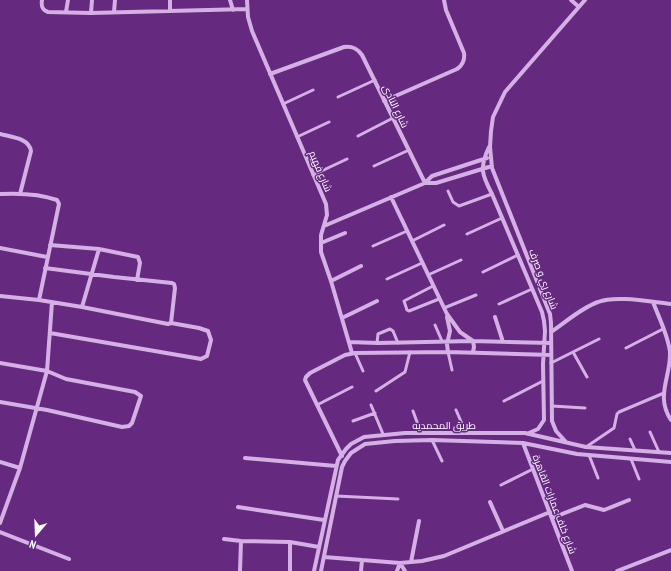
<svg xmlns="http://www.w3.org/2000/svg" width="671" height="571" font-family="'PT Sans Narrow',Cairo,sans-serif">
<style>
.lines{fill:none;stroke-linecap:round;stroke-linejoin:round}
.service{stroke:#d5b0e5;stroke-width:3}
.minor{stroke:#d5b0e5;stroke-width:4}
.labels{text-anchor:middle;stroke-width:3;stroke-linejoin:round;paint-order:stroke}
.street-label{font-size:10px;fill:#fff;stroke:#662980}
</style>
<rect width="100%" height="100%" fill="#662980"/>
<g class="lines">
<path class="service" d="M338,97L375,80
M283,104L313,90
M358,136L393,118
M297,137L329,122
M374,166L409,150
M313,175L347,159
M448,191L453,202L459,206L492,194
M467,234L502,218
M412,241L444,225
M373,246L407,231
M483,272L518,255
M428,275L461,260
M387,279L422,263
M433,286L404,301L407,310L409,311L439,299
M499,304L532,289
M444,308L476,295
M435,325L442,341
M377,343L378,334L390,329L393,331L398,343
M626,348L663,329
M448,352L452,370
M573,352L587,377
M355,353L363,371
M551,363L599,339
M376,391L405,372L410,352
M504,401L543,381
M317,405L352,387
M371,405L383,434
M552,406L585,408
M456,410L466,433
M413,411L421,433
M353,421L375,413
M650,432L659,452
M630,439L635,450
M432,440L442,461
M586,447L614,428L617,414L619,412L664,393
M589,455L598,478
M631,459L639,479
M501,485L533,469
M336,496L398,499"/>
<path class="minor" d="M42,0C41,6 42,10 48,12L91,13L247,9
M170,0V11
M230,0L233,10
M247,0L248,17L252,31L326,204L327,215L321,235V252L331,281L352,353
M571,0L579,7
M66,12L68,0
M114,12L115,0
M91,13L92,0
M270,74L344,47C352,46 357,48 362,55L425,183
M384,101L457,69C463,65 465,60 464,53L446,10L444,0
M0,134C11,137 29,138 31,151L20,194
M489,147C479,168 482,175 492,194L542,312L544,321L545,331L543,364L544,420L538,429L529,433
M425,183H436L492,166
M0,194C18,193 40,194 57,200L59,204L39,300
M391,197L447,314L460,332L473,341L474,347L473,352
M324,226L425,183L432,176L487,158
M321,243L345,233
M50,245L99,249L138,257L140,263L137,280
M0,248L47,257
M331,281L361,266
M0,296L39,300L82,307L168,324L171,323L175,288L174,284L172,283L114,277L45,268
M653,302C659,318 668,335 670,352C671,377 655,396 671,420
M82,307L99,249
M447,317L450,331L447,344L448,352
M495,317L503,342
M342,318L377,301
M551,332C566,322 581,308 598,302C616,295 651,302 671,304
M50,333L201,359L207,356L211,340L208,331L199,328L171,323
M349,342L378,343L473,341L551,343
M0,363L47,371L66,379L135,392L141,396L132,423L129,426L122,427L47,410L0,402
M566,442L556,431L552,421L551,323L550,314L492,168L490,147L491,131L493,117L505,92L585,0
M523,443L572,571
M342,456L305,380L306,377L310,373L345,355L355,353L448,352L551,355
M245,458L336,466
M0,462L20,468
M490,502L503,531
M238,507L324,520
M552,518L585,505L604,510L629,500
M0,523L20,468L47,371L52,302
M0,532L69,559
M224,539L241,541L290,542L319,547
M324,557L400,563L422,561L444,556L550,512
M411,562L419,521
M400,563L405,571
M240,571L241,541
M290,571V542
M314,571L338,460L346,449L351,444L364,437L405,433H525L586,447L671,453
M321,571L342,467L345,461L351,453L365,444L395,441L432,440L523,443L577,454L671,462
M361,571L362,560
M397,571L400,563
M617,571L671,550"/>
</g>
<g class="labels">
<g class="street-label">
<text transform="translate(396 106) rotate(64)" y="4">شارع النادى</text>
<text transform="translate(321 171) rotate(67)" y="4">شارع فهيم</text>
<text transform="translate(544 279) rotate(69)" y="4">شارع ري و صرف</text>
<text x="444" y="429">طريق المحمديه</text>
<text transform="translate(555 504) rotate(69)" y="4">شارع خلف عمارات القاهرة</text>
</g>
</g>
<g transform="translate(36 535) rotate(199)" stroke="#662980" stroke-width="3" paint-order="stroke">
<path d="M0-3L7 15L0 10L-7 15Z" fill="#ffffff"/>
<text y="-6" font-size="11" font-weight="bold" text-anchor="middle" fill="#ffffff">N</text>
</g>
</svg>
